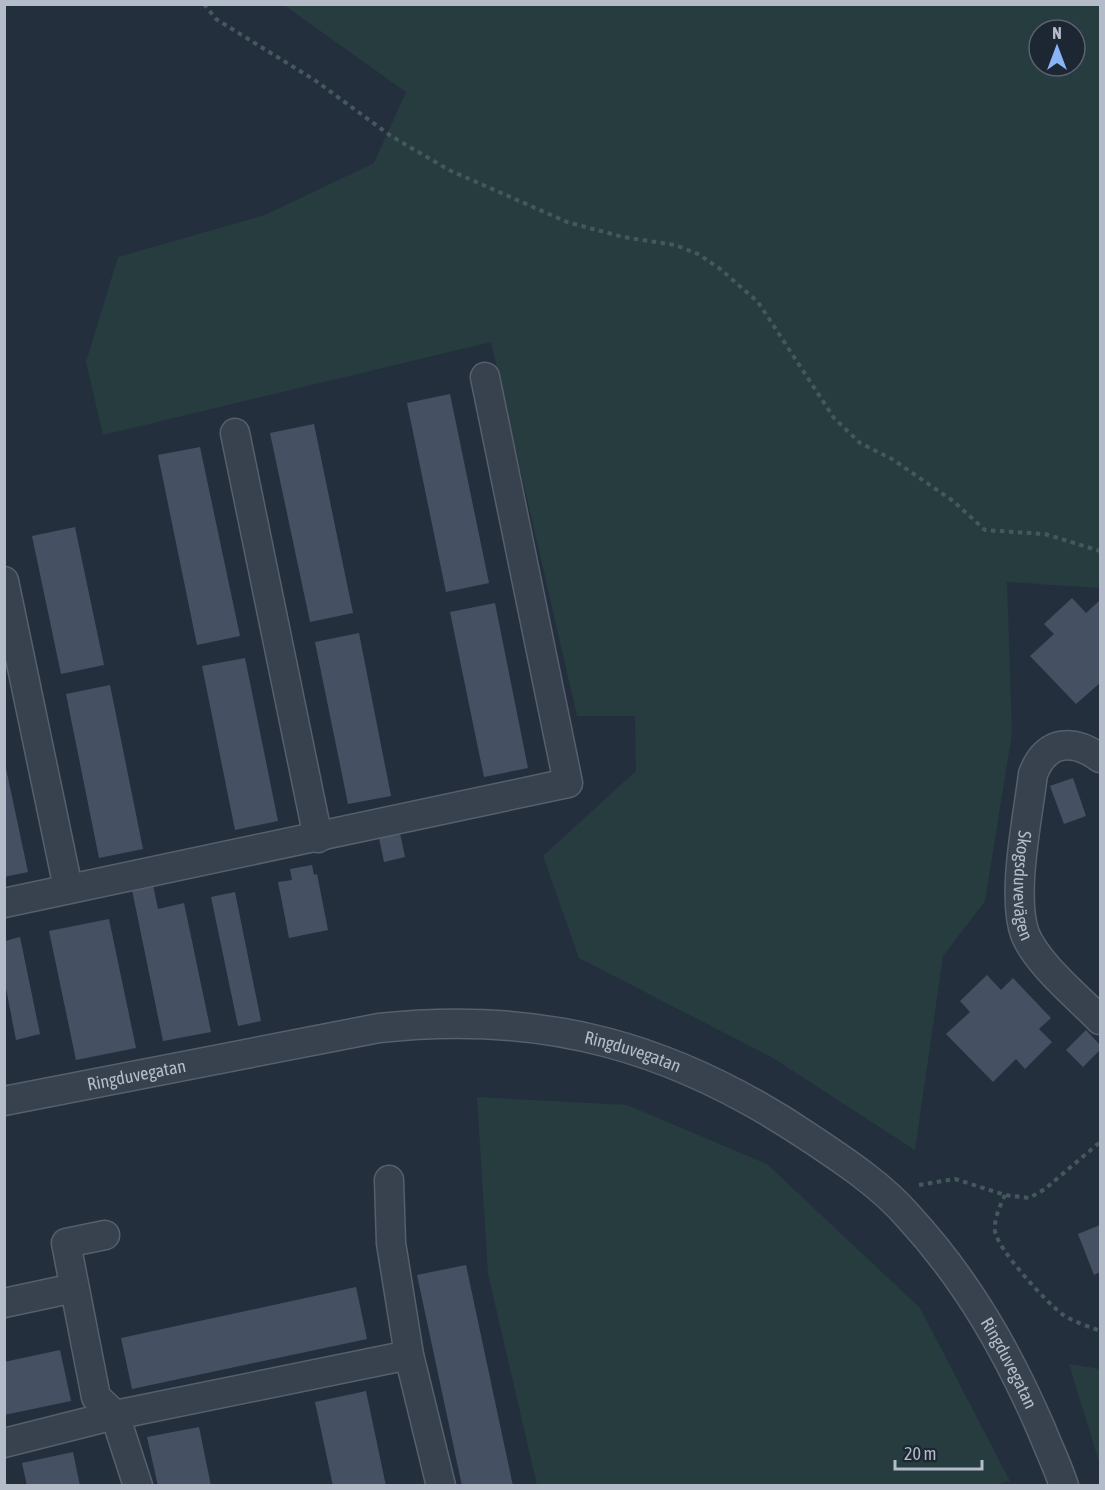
<svg xmlns="http://www.w3.org/2000/svg" width="1105" height="1490" font-family="'Asap Condensed',sans-serif">
<style>
.green{fill:#263c3f;fill-rule:evenodd}
.building{fill:#455162}
.lines{fill:none;stroke-linecap:round;stroke-linejoin:round}
.minor-casing{stroke:#565f6c;stroke-width:31}
.path{stroke:#44595c;stroke-width:4;stroke-dasharray:4.5 4.5;stroke-linecap:butt}
.minor{stroke:#38414e;stroke-width:28}
.labels{text-anchor:middle;stroke-width:4.5;stroke-linejoin:round;paint-order:stroke}
.street-label{font-size:18px;fill:#b4bcc9;stroke:#1d2633}
</style>
<rect width="100%" height="100%" fill="#242f3e"/>
<path class="green" d="M284,5H1100V588L1007,582L1012,733L985,901L943,956L915,1150L773,1058L579,958L543,856L636,771L635,716H577L491,342L103,435L86,362L118,257L265,215L374,163L406,92ZM1039,30H1075V66H1039Z
M477,1097L627,1105L767,1164L920,1308L1010,1481L991,1486L537,1485L488,1274Z
M1069,1364L1100,1369V1465Z"/>
<path class="building" d="M450,394L489,583L446,592L407,403Z
M314,424L353,613L310,622L270,433Z
M200,447L240,636L197,645L158,455Z
M75,527L104,665L61,674L32,536Z
M1072,598L1086,613L1099,601L1100,603V683L1076,704L1030,656L1054,634L1044,624Z
M495,603L528,768L484,777L450,612Z
M359,633L391,796L348,804L315,642Z
M245,658L278,821L235,830L202,666Z
M110,685L143,849L99,858L66,694Z
M4,759L28,872L4,877Z
M1073,778L1086,816L1064,824L1050,786Z
M400,833L405,857L384,862L379,838Z
M312,865L314,875L317,874L328,930L289,938L278,882L292,880L290,869Z
M153,885L158,909L184,903L211,1032L163,1041L132,890Z
M235,892L261,1021L238,1026L211,897Z
M109,919L136,1048L76,1060L49,931Z
M20,937L40,1034L16,1040L5,983V941Z
M987,975L1001,990L1013,978L1051,1018L1039,1029L1052,1042L1025,1069L1016,1059L993,1082L946,1034L970,1012L960,1001Z
M1086,1030L1100,1045V1050L1083,1067L1066,1050Z
M1100,1225V1272L1094,1275L1078,1234Z
M466,1265L513,1486H462L417,1275Z
M356,1287L367,1339L132,1389L121,1338Z
M60,1350L71,1401L4,1415V1362Z
M366,1391L386,1486H333L315,1402Z
M199,1427L211,1486H158L147,1437Z
M73,1452L80,1486H27L22,1463Z"/>
<g class="lines">
<g class="minor-casing">
<g id="minor">
<path d="M235,433L318,838"/>
<path d="M4,581L68,888"/>
<path id="s1" d="M1100,758C1073,738 1046,740 1033,774C1028,817 1011,895 1025,934C1037,964 1078,997 1100,1020"/>
<path d="M4,903L568,783L485,377"/>
<path id="s2" d="M4,1101L379,1028C544,1010 676,1047 813,1140C846,1162 882,1186 908,1216C967,1280 1008,1352 1042,1431C1049,1449 1058,1467 1064,1486"/>
<path d="M389,1180L391,1243L409,1355L441,1486"/>
<path d="M105,1235L66,1243L96,1397L115,1415L138,1486"/>
<path d="M4,1303L74,1288"/>
<path d="M4,1443L115,1415L409,1355"/>
</g>
</g>
<path class="path" d="M204,4L216,19L316,81L391,136L449,170L567,222L623,237L675,245L698,254L719,268L758,302L834,418L860,443L892,459L953,501L985,530L1045,534L1100,551
M919,1185L955,1179L1005,1195L1029,1198L1045,1189L1100,1142
M1005,1195C1000,1206 994,1218 995,1231C997,1249 1047,1303 1062,1314C1073,1322 1088,1326 1100,1331"/>
<use href="#minor" class="minor"/>
</g>
<g class="labels">
<g class="street-label">
<text dy="6" stroke="none"><textPath href="#s1" startOffset="196">Skogsduvevägen</textPath></text>
<text dy="6" stroke="none"><textPath href="#s2" startOffset="639">Ringduvegatan</textPath></text>
<text dy="6" stroke="none"><textPath href="#s2" startOffset="135">Ringduvegatan</textPath></text>
<text dy="6" stroke="none"><textPath href="#s2" startOffset="1142">Ringduvegatan</textPath></text>
</g>
</g>
<rect width="1105" height="1490" fill="none" stroke="#b4bcc9" stroke-width="12"/>
<g transform="translate(1057 48)"><circle r="28" fill="#1d2633" stroke="#59626f" stroke-width="1.5"/>
<path d="M0-4.5L10 22L0 15L-10 22Z" fill="#8ab4f8"/>
<text y="-9" font-size="16" font-weight="bold" text-anchor="middle" fill="#b4bcc9">N</text>
</g>
<path d="M895 1460v9h87v-9" fill="none" stroke="#b4bcc9" stroke-width="3"/>
<text x="904" y="1460" font-size="18" fill="#b4bcc9" stroke="#1d2633" stroke-width="4.5" paint-order="stroke">20 m</text>
</svg>
